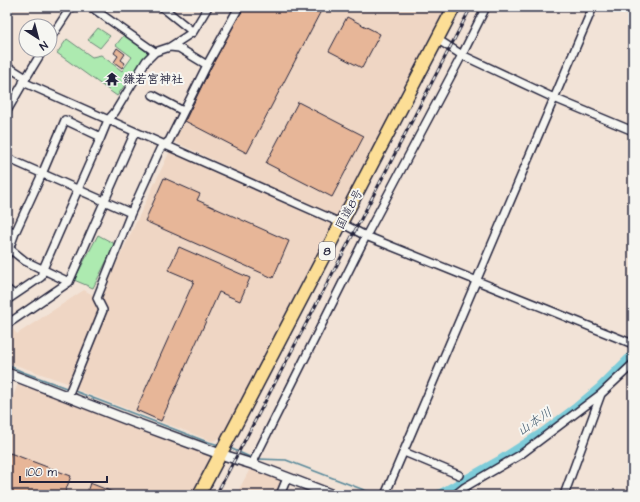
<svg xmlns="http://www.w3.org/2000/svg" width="640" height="502" font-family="'Architects Daughter','Klee One',sans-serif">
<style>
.built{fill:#efd6c4}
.green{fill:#adeab0;stroke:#688676}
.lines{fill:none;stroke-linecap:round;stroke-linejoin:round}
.stream{stroke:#59889a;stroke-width:1.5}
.river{stroke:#7dccd9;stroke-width:10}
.building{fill:#e7b698;stroke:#22223b}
.minor-casing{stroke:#22223b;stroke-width:10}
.tertiary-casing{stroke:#22223b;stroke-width:12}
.trunk-casing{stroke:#22223b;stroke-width:15}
.minor{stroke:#f6f6f2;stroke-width:7}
.tertiary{stroke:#f6f6f2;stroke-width:9}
.trunk{stroke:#fcde96;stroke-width:12}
.rail-casing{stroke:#22223b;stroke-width:3}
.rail{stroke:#f6f6f2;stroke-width:1.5;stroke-dasharray:4.5;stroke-linecap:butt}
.labels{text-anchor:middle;stroke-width:4;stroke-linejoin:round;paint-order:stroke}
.shield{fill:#f6f6f2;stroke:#626272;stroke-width:1}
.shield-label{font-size:11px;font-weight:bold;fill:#22223b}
.poi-label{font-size:12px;font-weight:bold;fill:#22223b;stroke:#f6f6f2;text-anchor:start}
.street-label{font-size:12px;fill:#22223b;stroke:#f6f6f2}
.water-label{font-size:13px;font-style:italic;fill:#3d556a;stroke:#f6f6f2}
</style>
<rect width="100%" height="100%" fill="#f2e3d7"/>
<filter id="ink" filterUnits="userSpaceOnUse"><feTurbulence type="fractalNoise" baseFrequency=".025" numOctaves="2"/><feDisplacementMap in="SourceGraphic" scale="8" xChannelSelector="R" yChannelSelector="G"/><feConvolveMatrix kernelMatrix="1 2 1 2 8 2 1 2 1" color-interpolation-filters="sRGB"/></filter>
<g filter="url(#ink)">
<path class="built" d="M242,7H447L338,219L173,141Z
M170,151L337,226L223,437L212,441L75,389L106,312L101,296Z
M84,290L93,295L100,310L70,384L7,362V323L17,334Z
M18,384L206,451L213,463L196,495H7V411Z
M251,467L284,479L277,495H236Z"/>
<path class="green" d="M98,28L110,36L100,48L88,40Z
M124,35L148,53L117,96L57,53L67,39L92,57L101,55L122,71L132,57L116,45Z
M98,235L115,244L93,288L74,280Z"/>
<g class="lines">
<path class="stream" d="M7,365L23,372L69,389
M72,390L205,441L219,445
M230,448L252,458
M258,459L286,460L377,495"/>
<path class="river" d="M439,495L501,460L543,433L575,409L600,388L633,355"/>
</g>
<path class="building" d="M244,7H323L247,153L185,121L211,67Z
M347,17L380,34L362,68L329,51Z
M117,48L125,54L121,60L125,63L122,68L114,62L118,56L114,53Z
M298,102L364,136L332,197L266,163Z
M164,178L200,194L197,200L289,241L273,278L145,221Z
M179,247L250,278L240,301L219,292L161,421L136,410L194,281L168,270Z
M10,453L71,476L64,495H7V462Z
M90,483L120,495H86Z"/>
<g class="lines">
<g class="minor-casing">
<path id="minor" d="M91,7L155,52
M162,7L193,32
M50,39L71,7
M437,39L462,55L554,98L633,131
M170,47L179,48L207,65
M7,66L26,78
M23,82L341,223L366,236L633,344
M153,95L183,111
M7,111L26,78L43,50
M7,158L131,213
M7,229L15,233
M7,255L15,233L42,174L65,120L101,137
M69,282L135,132
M7,289L14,295
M7,300L41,277L43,269L101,137L108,120L115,112L146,61L155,52L170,47L193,32L208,7
M7,320L9,323L69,282L25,261L10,249
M7,383L10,374
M68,396L103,310L97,298L131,213L160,149L164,145L169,141L207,65L239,7
M404,452L459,475
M252,464L366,236L462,55L486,7
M280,495L287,478
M385,495L593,7
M455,495L465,487L520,455L601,394L633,364
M564,495L601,394"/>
</g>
<g class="tertiary-casing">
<path id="tertiary" d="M7,373L133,422L220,454L252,464L333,495"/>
</g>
<g class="trunk-casing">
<path id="trunk" d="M199,495L454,7"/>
</g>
<use href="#minor" class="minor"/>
<use href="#tertiary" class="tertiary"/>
<use href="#trunk" class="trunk"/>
<g class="rail-casing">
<path id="rail" d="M216,495L359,223L471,7"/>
</g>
<use href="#rail" class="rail"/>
</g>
</g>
<defs>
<g id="temple-bare" transform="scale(1.08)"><path d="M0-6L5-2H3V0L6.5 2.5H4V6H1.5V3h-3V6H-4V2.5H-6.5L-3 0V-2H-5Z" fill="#22223b" stroke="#f6f6f2" stroke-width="2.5" paint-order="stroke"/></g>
</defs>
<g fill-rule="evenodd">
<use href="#temple-bare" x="112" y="79"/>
</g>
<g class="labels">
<rect class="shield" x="319" y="242" width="16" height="18" rx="3"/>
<g class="shield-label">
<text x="327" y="255">8</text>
</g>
<g class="poi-label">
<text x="123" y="83">鎌若宮神社</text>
</g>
<g class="street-label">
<text transform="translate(349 209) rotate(-62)" y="4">国道8号</text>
</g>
<g class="water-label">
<text transform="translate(534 421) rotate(-34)" y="5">山本川</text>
</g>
</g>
<rect width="640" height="502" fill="none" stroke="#f6f6f2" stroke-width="24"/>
<rect x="12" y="12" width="616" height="478" fill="none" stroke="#22223b" stroke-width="1.5" filter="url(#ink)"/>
<g transform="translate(38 38) rotate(144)"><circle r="19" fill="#f6f6f2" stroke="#a1a1a9"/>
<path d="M0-3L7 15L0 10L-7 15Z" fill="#22223b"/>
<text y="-6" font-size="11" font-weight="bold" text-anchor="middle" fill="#22223b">N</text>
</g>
<path d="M20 476v6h87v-6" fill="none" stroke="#22223b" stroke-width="2"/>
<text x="26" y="476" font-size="12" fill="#22223b" stroke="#f6f6f2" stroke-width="3" paint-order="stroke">100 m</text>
</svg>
